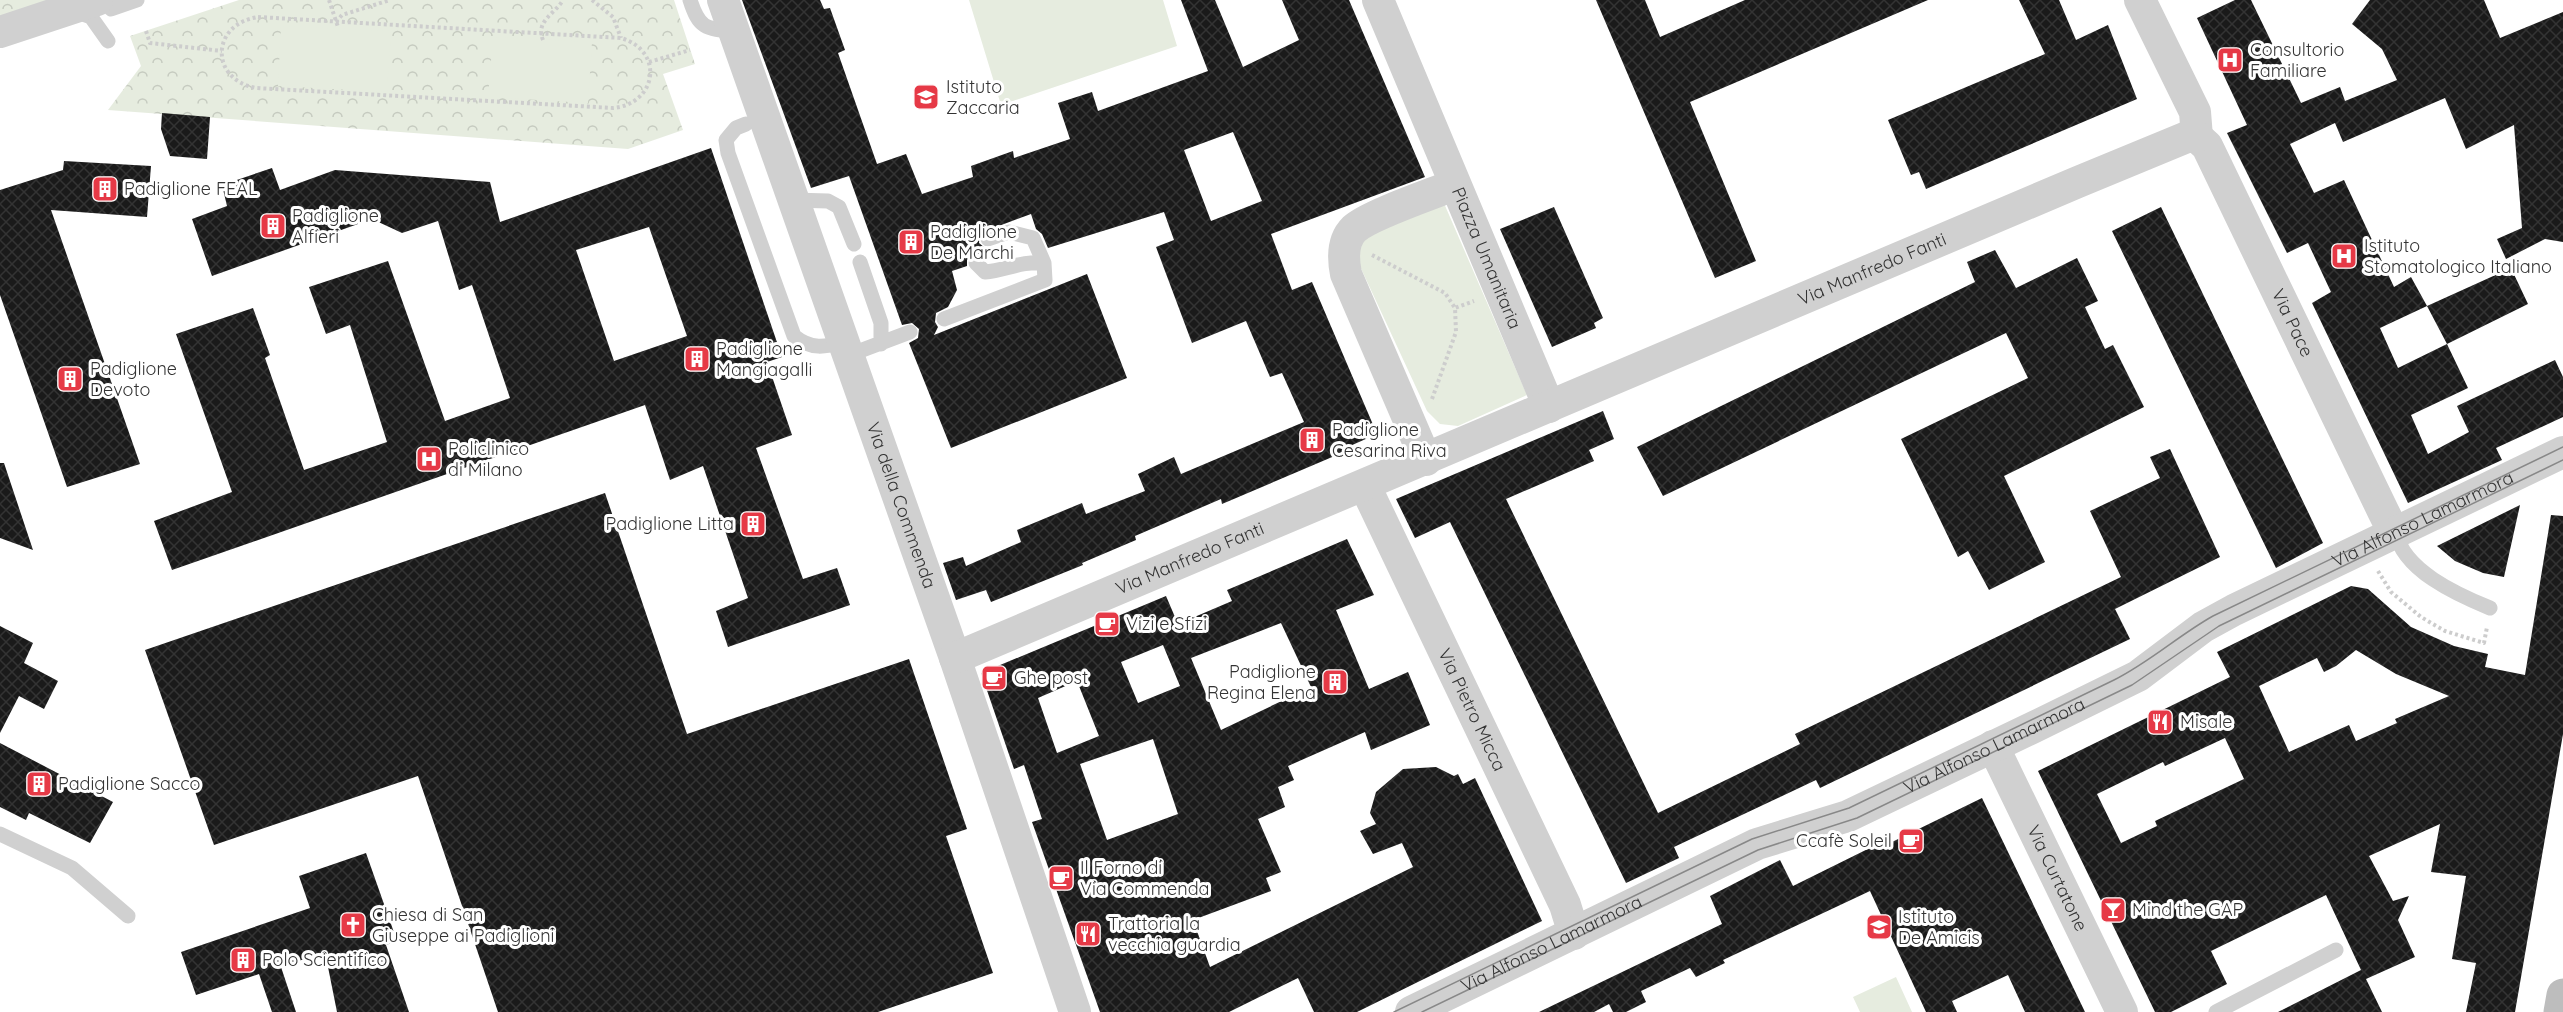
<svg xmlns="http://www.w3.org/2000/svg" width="2563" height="1012" font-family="Quicksand,sans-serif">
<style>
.forest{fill:url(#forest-crowns)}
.garden{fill:#e6ecdf}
.building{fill:url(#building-cross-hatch);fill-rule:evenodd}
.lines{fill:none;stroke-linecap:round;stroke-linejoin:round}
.path{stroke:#cdcdcd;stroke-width:4;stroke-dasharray:3 3;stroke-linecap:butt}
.service{stroke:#d0d0d0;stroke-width:15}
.minor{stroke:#d0d0d0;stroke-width:32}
.secondary{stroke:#bdbdbd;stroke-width:33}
.tram{stroke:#888;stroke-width:1.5}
.labels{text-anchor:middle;stroke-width:6;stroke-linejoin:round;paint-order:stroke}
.poi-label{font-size:18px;fill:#333;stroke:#fff;text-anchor:start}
.street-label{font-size:18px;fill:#333;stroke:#fff}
</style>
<defs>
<pattern id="forest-crowns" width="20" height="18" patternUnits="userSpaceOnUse" patternTransform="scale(1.5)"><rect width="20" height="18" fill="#e6ecdf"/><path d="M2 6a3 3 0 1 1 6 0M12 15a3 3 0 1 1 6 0" fill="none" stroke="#c6cbc0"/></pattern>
<pattern id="building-cross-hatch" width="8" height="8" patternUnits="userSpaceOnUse" patternTransform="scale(1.5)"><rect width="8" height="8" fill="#1a1a1a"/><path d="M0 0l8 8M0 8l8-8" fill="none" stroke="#333"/></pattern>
</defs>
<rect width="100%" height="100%" fill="#fff"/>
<path class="forest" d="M0,0H54L0,18Z
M239,0H674L695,64L663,74L683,130L628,149L108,110L141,66L130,36Z"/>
<path class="garden" d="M969,0H1163L1177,46L1001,105Z
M281,26L391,31L387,92L278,86Z
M493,37L592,42L588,103L488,97Z
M1443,201L1527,395L1458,426L1440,424L1427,411L1358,262V248L1365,235Z
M1896,977L1912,1012H1860L1853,997Z"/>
<path class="building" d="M742,0H820L824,9L830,8L845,50L838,53L877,164L906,154L922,194L973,177L971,166L1013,151L1014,158L1070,139L1058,103L1092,92L1098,111L1208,71L1181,0H1215L1243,67L1299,40L1282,0H1349L1425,177L1271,234L1292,290L1312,282L1377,434L1350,446L1351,449L1222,504L1221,499L1135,536L1136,540L1082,563L1083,565L991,602L986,590L956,600L943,563L963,557L966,566L1021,542L1017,530L1082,503L1086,514L1145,491L1138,474L1174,457L1181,474L1304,422L1282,373L1270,377L1246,321L1192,343L1156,247L1174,240L1164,212L1048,248L1042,234L1036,229L1031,214L980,233L979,243L985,248H991L994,256L986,259L979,254H973L967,260V266L952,271L957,290L948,307L936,313L935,322L938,327L934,335L1087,274L1127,378L951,448L909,343L918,338L919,329L912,323L902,325L849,176L811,188ZM1233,132L1262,201L1211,221L1184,150Z
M1596,0H1645L1660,37L1745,0H1928L1690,102L1756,261L1715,278Z
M2019,0H2059L2076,40L2108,25L2137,99L1926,189L1919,172L1911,175L1888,120L2045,54Z
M2235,0H2251L2301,103L2340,87L2345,101L2397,80L2382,49L2352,24L2370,0H2484L2500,38L2563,12V242L2545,239L2506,259L2497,239L2522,228L2514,125L2466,149L2445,98L2343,142L2335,123L2290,144L2314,193L2344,180L2394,287L2411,277L2427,306L2380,328L2398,368L2447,344L2468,388L2411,415L2428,454L2469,432L2457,406L2555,360L2563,377V417L2496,448L2502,460L2408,503L2312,303L2331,292L2308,243L2287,253L2227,133L2247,125L2197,18Z
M162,113L210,117L207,159L170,156L161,129Z
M711,148L782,357L767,362L792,435L756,448L803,579L837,568L850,605L728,647L716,611L748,598L703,466L670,480L645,405L172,570L154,521L232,492L176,334L253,308L270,355L265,358L304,470L387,442L350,325L326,334L309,287L388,261L445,421L510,398L472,285L459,290L438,221L402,233L372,219L212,276L192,219L227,206L222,185L272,168L280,190L335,170L490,182L500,222ZM649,227L687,336L614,361L576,250Z
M64,161L151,166L147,217L51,210L140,464L67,487L0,295V190L63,170Z
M1554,207L1603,318L1594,323L1596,328L1552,347L1500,229Z
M2161,207L2323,543L2276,568L2112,231Z
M1995,250L2016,288L2077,258L2098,301L2085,307L2105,349L2113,345L2144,407L2004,476L2045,562L1989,590L1968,551L1958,557L1901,439L2028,378L2006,333L1663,496L1637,447L1975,282L1967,262Z
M2511,268L2528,304L2447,344L2427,306Z
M1603,411L1614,439L1589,450L1594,461L1506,499L1658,813L1800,744L1795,734L2121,577L2090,511L2160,478L2150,457L2170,449L2220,557L2115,609L2130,639L1820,788L1816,780L1674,847L1679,858L1626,883L1450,522L1415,538L1396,499Z
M0,463H4L33,550L0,538Z
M605,493L687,734L909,659L967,829L946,836L993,973L878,1012H498L418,776L214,845L145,650Z
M2520,505L2504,577L2483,573L2455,561L2437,546Z
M2551,515L2563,516V734L2515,1012H2466L2476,963L2452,959L2466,876L2431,872L2440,824L2369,856L2393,901L2409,896L2398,920L2415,957L2366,979L2382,1012H2278L2361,970L2326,895L2211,951L2227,984L2171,1012H2155L2038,771L2230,677L2217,652L2351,586L2368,589L2411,627L2454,646L2488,654L2485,667L2525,675ZM2356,650L2396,674L2449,696L2395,719L2397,723L2356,741L2349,725L2289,752L2259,686L2317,658L2324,672L2336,666ZM2225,738L2244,779L2155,821L2157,826L2121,843L2097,794L2163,762L2165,766Z
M1347,539L1374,595L1336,610L1369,689L1408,672L1430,725L1371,750L1365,732L1288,766L1294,780L1278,787L1285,807L1258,819L1281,872L1266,878L1271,891L1193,920L1210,967L1413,867L1402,843L1373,854L1360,831L1376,824L1370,813L1376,792L1403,769L1436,767L1454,776L1458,774L1463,784L1475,778L1542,921L1357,1012H1314L1298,978L1229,1012H1100L1032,822L1042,819L1024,765L1014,769L981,673L1166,596L1178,624L1232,601L1227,590ZM1281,623L1311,687L1221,730L1191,658ZM1163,645L1180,686L1138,703L1121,662ZM1077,681L1099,736L1057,753L1038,698ZM1153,739L1178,814L1107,840L1080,764Z
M0,626L33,643L24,663L58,681L44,709L19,696L0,733Z
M0,743L113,802L90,843L29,813L26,820L0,807Z
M1982,798L2085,1012H2025L2008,975L1952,1001L1957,1012H1926L1870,891L1723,960L1725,963L1696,977L1690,968L1641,991L1646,1002L1626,1012H1613L1609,1004L1594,1012H1539L1722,924L1710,896L1780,860L1793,886L1890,838L1892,842Z
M366,853L397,941L386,945L409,1012H337L325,952L281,967L296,1012H272L259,974L196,995L181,952L310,908L299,876Z"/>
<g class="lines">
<path class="path" d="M329,0L338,27
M592,0L613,17L621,38
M258,17L621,38C665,51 657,104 613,108L256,88C209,79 211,24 258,17Z
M336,22L342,15L390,0
M146,31L150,43L222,51
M543,40C535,21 555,14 563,0
M649,62L690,50
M1372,255L1445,293L1455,308
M1432,399L1456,332L1455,308L1474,301
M2378,571L2391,592L2421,617L2445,631L2484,643L2487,627"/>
<path class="service" d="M107,0L111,9L137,0
M690,0C699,28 705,29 734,31
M74,11L91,17L108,41
M746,124L736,128L726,140L728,153L794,336C811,350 825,347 845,342
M793,200L828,201L839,207L854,244
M860,262L881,323V344
M976,263L985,272C1006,270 1021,261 1044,263
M944,319L1045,280L1044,263L1033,238L1009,232L988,239
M849,355L910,332
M2396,532C2402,570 2458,595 2490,608
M0,834L72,868L128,916
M2216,1012L2336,950"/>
<g class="minor">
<path id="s1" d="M723,0L955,658L1075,1012"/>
<path id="s2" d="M1378,0L1549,407"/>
<path d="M2140,0L2195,112L2197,137"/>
<path d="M0,32L97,0"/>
<path id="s3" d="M2197,137L2207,146L2383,511L2392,529L2396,532"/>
<path d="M1426,460L1346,274C1343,259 1342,241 1354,229C1369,215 1432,194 1454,185"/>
<path id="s4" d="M1365,486L1565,905L1574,934"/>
<path id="s5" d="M955,658L2078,182L2187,137H2197"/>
<path id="s6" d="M1993,746L2122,1012"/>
<path id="s7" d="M1411,1012L1757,844L1848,816L2032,728L2138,676L2203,627L2234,610L2563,452"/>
</g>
<path class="secondary" d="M2560,1012L2563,995"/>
<path class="tram" d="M1394,1012L1752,839L1849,808L2114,680C2150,662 2179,635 2213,616L2563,447
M1422,1012L1758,850L1857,818L2132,685L2219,626L2563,460"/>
</g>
<defs>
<g id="hospital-square" transform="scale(1.35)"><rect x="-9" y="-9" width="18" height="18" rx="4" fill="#e63946" stroke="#fff"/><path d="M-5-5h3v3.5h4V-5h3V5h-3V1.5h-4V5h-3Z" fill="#fff"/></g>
<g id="school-square" transform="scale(1.35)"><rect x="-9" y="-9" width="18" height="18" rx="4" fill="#e63946" stroke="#fff"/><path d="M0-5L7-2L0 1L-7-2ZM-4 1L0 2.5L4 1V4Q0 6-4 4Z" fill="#fff"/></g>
<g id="building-square" transform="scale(1.35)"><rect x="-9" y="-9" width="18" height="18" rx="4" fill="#e63946" stroke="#fff"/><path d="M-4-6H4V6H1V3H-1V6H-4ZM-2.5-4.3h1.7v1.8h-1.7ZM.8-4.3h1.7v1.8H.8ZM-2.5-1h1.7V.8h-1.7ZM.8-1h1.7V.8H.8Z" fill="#fff"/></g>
<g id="cafe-square" transform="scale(1.35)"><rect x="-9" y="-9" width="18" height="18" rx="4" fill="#e63946" stroke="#fff"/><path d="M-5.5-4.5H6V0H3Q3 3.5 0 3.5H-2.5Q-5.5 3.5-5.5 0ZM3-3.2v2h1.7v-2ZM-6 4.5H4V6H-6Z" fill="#fff"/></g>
<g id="restaurant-square" transform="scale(1.35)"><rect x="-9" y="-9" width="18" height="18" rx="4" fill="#e63946" stroke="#fff"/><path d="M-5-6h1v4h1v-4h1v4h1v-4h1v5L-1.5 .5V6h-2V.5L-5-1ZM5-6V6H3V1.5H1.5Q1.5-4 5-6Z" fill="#fff"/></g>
<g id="bar-square" transform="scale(1.35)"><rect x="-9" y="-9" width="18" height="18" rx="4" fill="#e63946" stroke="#fff"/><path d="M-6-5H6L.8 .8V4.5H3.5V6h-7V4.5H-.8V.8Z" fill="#fff"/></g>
<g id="church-square" transform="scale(1.35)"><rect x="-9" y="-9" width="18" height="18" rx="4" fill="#e63946" stroke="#fff"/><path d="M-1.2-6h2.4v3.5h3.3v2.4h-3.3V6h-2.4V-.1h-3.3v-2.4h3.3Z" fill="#fff"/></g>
</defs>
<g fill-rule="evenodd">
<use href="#hospital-square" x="2230" y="60"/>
<use href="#school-square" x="926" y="97"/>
<use href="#building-square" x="105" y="189"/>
<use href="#building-square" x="273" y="226"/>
<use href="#building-square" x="911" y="242"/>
<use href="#hospital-square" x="2344" y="256"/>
<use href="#building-square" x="697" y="359"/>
<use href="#building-square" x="70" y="379"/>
<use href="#building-square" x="1312" y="440"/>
<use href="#hospital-square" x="429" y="459"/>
<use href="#building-square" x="753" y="524"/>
<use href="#cafe-square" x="1107" y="624"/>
<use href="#cafe-square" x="994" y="678"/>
<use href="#building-square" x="1335" y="682"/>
<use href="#restaurant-square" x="2160" y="722"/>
<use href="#building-square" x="39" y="784"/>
<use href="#cafe-square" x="1911" y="841"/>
<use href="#cafe-square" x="1061" y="878"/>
<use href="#bar-square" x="2113" y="910"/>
<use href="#church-square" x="353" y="925"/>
<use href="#school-square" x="1879" y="927"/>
<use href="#restaurant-square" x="1088" y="934"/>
<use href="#building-square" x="243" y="960"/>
</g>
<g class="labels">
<g class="poi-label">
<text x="2250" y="56">Consultorio<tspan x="2250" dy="21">Familiare</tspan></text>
<text x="946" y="93">Istituto<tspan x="946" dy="21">Zaccaria</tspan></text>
<text x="124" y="195">Padiglione FEAL</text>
<text x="292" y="222">Padiglione<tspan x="292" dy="21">Alfieri</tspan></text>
<text x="930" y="238">Padiglione<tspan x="930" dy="21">De Marchi</tspan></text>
<text x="2364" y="252">Istituto<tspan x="2364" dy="21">Stomatologico Italiano</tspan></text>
<text x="716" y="355">Padiglione<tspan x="716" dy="21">Mangiagalli</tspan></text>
<text x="90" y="375">Padiglione<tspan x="90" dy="21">Devoto</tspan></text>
<text x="1332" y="436">Padiglione<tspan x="1332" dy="21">Cesarina Riva</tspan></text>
<text x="448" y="455">Policlinico<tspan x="448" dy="21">di Milano</tspan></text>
<text x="734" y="530" text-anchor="end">Padiglione Litta</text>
<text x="1126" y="630">Vizi e Sfizi</text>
<text x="1316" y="678" text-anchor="end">Padiglione<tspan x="1316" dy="21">Regina Elena</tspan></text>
<text x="1014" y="684">Ghe post</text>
<text x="2180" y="728">Misale</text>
<text x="58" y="790">Padiglione Sacco</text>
<text x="1892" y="847" text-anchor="end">Ccafè Soleil</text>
<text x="1080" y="874">Il Forno di<tspan x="1080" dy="21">Via Commenda</tspan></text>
<text x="2132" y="916">Mind the GAP</text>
<text x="372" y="921">Chiesa di San<tspan x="372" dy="21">Giuseppe ai Padiglioni</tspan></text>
<text x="1898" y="923">Istituto<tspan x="1898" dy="21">De Amicis</tspan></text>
<text x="1108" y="930">Trattoria la<tspan x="1108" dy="21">vecchia guardia</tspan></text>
<text x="262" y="966">Polo Scientifico</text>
</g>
<g class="street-label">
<text dy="6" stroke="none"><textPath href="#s2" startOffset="280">Piazza Umanitaria</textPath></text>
<text dy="6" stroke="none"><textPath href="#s5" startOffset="996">Via Manfredo Fanti</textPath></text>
<text dy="6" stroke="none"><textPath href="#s3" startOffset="210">Via Pace</textPath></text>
<text dy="6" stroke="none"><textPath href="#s1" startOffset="536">Via della Commenda</textPath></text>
<text dy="6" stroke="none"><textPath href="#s7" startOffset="1128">Via Alfonso Lamarmora</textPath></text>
<text dy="6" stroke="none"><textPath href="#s5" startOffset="255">Via Manfredo Fanti</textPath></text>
<text dy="6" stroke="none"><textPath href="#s4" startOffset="248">Via Pietro Micca</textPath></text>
<text dy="6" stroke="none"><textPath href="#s7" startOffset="642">Via Alfonso Lamarmora</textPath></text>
<text dy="6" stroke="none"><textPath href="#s6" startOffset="147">Via Curtatone</textPath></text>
<text dy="6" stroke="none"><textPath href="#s7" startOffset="156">Via Alfonso Lamarmora</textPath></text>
</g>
</g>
</svg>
